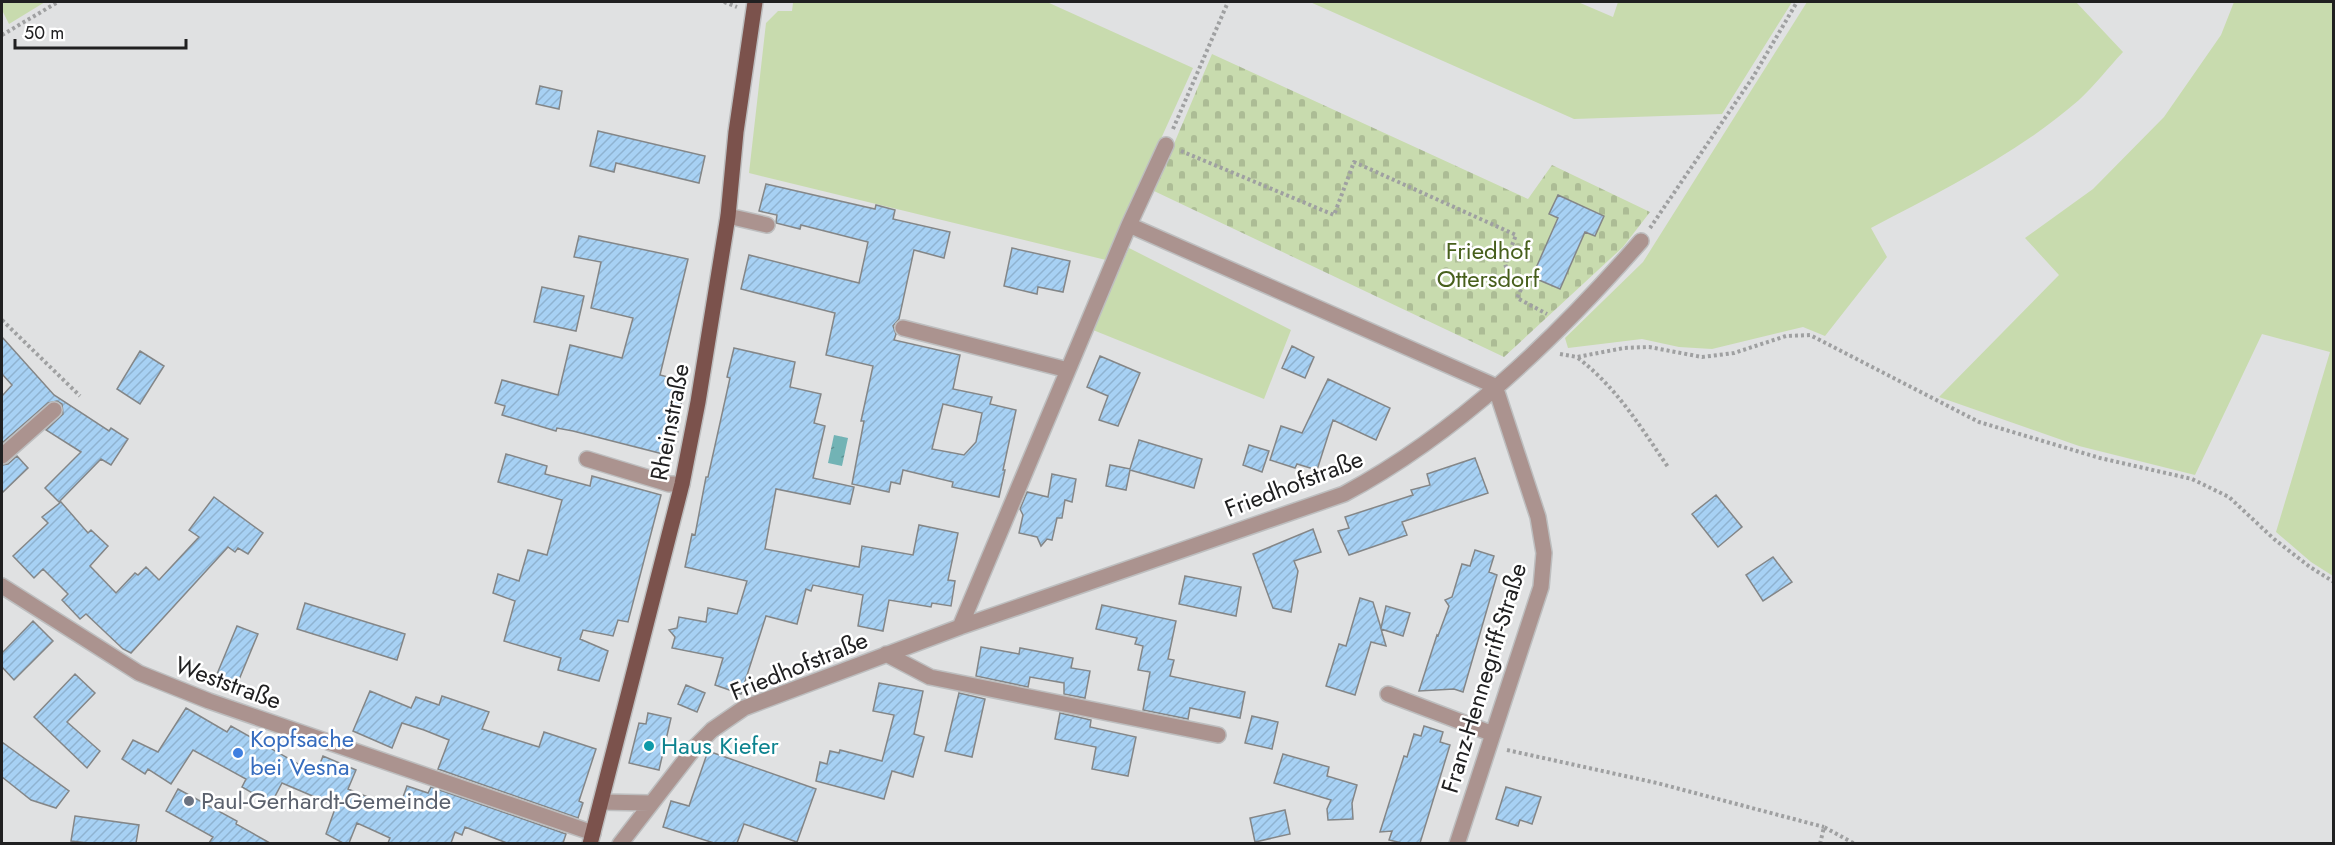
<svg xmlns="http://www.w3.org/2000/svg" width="2335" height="845" font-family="Jost,sans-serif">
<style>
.grass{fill:#c8dbae}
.cemetery{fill:url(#cemetery-stones)}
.water{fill:url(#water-ripples)}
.building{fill:url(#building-hatch);stroke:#848687;stroke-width:1.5;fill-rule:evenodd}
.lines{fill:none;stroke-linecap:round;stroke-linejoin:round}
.minor-casing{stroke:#bdbebf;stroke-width:18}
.major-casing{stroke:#bdbebf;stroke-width:18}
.path{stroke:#9fa0a1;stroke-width:4;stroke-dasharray:3 3;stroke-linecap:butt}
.minor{stroke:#ab938f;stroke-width:15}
.major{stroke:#7b524c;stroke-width:15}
.culture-dot{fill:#0f9aa8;stroke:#fff;stroke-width:2}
.shop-dot{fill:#3f7fe0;stroke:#fff;stroke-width:2}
.worship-dot{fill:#6b7280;stroke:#fff;stroke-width:2}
.labels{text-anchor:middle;stroke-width:5;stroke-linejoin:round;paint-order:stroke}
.park-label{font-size:24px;fill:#475f1c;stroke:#fff}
.street-label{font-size:24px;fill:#202021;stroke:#fff}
.shop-label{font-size:24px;fill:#366cbe;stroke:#fff;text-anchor:start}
.culture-label{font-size:24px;fill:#0d838f;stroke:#fff;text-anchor:start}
.worship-label{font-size:24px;fill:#5b616d;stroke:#fff;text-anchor:start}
</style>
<defs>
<pattern id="cemetery-stones" width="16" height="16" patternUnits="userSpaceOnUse" patternTransform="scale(1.5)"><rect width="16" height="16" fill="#c8dbae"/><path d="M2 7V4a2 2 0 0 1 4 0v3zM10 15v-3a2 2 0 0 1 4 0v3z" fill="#acbc95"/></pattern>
<pattern id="water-ripples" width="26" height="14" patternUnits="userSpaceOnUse" patternTransform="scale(1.5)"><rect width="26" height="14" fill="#72b3b5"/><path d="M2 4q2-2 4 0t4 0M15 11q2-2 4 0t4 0" fill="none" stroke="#5d9193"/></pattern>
<pattern id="building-hatch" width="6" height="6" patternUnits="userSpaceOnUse" patternTransform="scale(1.5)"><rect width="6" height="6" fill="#a7d1f4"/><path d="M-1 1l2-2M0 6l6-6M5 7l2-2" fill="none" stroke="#8fb3d1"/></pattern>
</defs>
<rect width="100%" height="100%" fill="#e0e1e2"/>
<path class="grass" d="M2,2H45L9,24L2,10Z
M791,2H1047L1193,68L1106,260L749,173L766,23L778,11H792L793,3Z
M1310,2H1578L1613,17L1618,2H1792L1722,114L1574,119Z
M1807,2H2076L2123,52C2108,68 2095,85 2079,100C2017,154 1943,190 1871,228L1887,257L1825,336L1803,327L1712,349L1679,347L1642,339L1568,348L1565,338L1643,262Z
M2234,2H2333V576L2311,562L2276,532L2330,352L2262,334L2195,475L2079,446L1939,397L2059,275L2025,238L2093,189L2164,117L2221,35Z
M1129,248L1291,330L1264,399L1093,330Z"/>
<path class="cemetery" d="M1212,54L1528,199L1552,165L1650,212L1623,247L1504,357L1154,191Z"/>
<path class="water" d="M834,435L848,438L842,466L828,463Z"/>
<path class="building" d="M540,86L562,91L559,109L536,104Z
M598,131L705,156L699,183L616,163L614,172L590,166Z
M766,184L875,209L876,205L895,210L893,219L950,232L944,258L914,250L899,319L893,326L896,334L894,340L960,355L953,389L992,397L990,404L1016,410L1003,470H1005L999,497L952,487L953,482L903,470L900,484L891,482L889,492L852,484L864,421H861L873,366L826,355L835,313L741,289L749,255L859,283L868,242L801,225L800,229L776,223L777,215L759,211ZM943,404L982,413L976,442L964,455L932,449Z
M1558,195L1604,216L1595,236L1585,232L1560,289L1532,277L1558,218L1549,214Z
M579,236L688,259L660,375L687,382L674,430L678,431L671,456L573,431L557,428L556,431L502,415L505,406L495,403L502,380L558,395L570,345L622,358L633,318L591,308L601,262L574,257Z
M1012,248L1070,261L1063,292L1038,287L1037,294L1004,286Z
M542,287L584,296L576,331L534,322Z
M2,337L54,395L109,431L111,428L128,439L111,465L101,459L59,502L45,488L81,452L46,430L63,414L62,404L57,401L48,403L2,443V396L12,385L2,374Z
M1292,346L1314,357L1305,378L1282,368Z
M734,348L795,362L790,387L821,394L814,423L825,426L813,478L854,487L850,504L776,489L765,549L859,567L862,546L913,555L919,525L958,533L948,580L955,581L951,606L932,603L931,607L889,600L883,631L858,626L863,595L813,585L811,591L806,589L797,624L766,616L741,694L715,685L723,658L672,648L675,637L669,630L677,628L679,617L706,622L708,608L737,614L747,581L685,567L692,534L695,535L706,477H708L730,378L727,377Z
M140,351L164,366L140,404L117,389Z
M1100,356L1140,373L1118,426L1099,420L1108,396L1087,387Z
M1328,379L1390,408L1376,440L1333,420L1317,470L1297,464L1295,468L1270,460L1281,426L1302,433Z
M1139,440L1202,459L1194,488L1130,470L1126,490L1106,486L1110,465L1130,469Z
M1249,445L1269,451L1262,472L1243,465Z
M506,454L547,466L545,474L590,486L592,476L661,495L628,622L618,620L613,636L583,630L580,639L608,651L599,681L558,670L561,658L504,641L515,601L493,593L498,574L519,581L528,550L547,555L562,500L498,482Z
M17,456L28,468L2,493V465L8,464Z
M1475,458L1488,493L1402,522L1407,535L1349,555L1338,531L1349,528L1345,517L1413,495L1411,490L1430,485L1427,474Z
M1052,474L1076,479L1072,502L1065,500L1062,518H1057L1052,540L1047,539L1041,546L1037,537L1019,533L1023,515L1020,509L1027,492L1048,497Z
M1716,495L1742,527L1718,547L1692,514Z
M214,497L263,533L248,554L238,548L235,552L228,547L131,653L123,649L86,614L80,619L62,600L68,594L43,569L34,578L13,556L48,523L42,517L61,502L88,533L91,530L108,546L90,566L116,593L135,573L138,575L146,567L159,580L199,537L189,530Z
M1313,529L1321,552L1294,561L1298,571L1291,612L1273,608L1253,554Z
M1475,550L1494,556L1489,572L1497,575L1463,692L1454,689L1419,691L1437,635L1438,636L1449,606L1445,600L1452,597L1462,564L1470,566Z
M1773,557L1792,582L1763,601L1746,575Z
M1185,576L1241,587L1236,616L1179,604Z
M1360,598L1373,602L1381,628L1386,606L1410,613L1403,636L1381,629L1386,646L1371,642L1355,695L1326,686L1339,644L1346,646Z
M305,603L405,634L397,660L297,629Z
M1102,605L1176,621L1168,659L1174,660L1170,676L1245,692L1240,718L1190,708L1188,719L1143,710L1150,672L1138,670L1143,646L1135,644L1137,638L1096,629Z
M33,621L53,641L14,680L2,667V653Z
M237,626L258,634L233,694L212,686Z
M981,647L1019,654L1020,648L1073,658L1071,668L1090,671L1085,698L1064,694V683L1030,677L1028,687L976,676Z
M75,674L95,693L67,722L100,751L87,768L34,717Z
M879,683L923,691L914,734L924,737L913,777L892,771L884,799L816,781L820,762L827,764L830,751L839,753L840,750L882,761L894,715L873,711Z
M686,685L705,693L697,712L678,704Z
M370,691L411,708L416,697L439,705L442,696L489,712L482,729L539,747L544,732L596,749L579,801L583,803L578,818L438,769L449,740L424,730L402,723L392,748L353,731Z
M959,693L985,699L972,757L945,751Z
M186,708L227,732L231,726L316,774L323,756L356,770L348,789L395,808L398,799L402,800L407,786L428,793L431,787L566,834L563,843H507L465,827L462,835L455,832L451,843H388L390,838L357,823L349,843H343L326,834L336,806L282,783L271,804L242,787L246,779L193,750L171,784L148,769L145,774L122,759L133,740L158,752Z
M648,713L671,718L659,770L629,763L639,723L646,724Z
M1060,713L1091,720L1090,727L1136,737L1128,776L1092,769L1096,747L1055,739Z
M1252,716L1278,722L1272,749L1245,743Z
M1424,726L1443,732L1440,742L1450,745L1420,843H1402L1389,840L1392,831L1380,832L1404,756L1407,757L1414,734L1421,736Z
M2,742L69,791L56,808L31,800L2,777Z
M708,751L816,789L797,842L744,824L737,843H714L663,827L671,801L689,806Z
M1283,754L1329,767L1327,776L1357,785L1352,803L1353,819L1328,820L1327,809L1331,800L1274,783Z
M1506,787L1541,797L1532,824L1520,820L1518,826L1496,819Z
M178,789L237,821L236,824L270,843H209L213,837L166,811Z
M1285,810L1290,834L1255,842L1250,818Z
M75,816L139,825L136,843H88L71,841Z"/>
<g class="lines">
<g class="minor-casing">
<path id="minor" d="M728,216L767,225
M1129,225L1495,386L1538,517L1544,553L1541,587L1457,844
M903,328L1068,370
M2,456L54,410
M587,459L669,484H682
M2,586L139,673L209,701L593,833
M960,627L1129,225L1166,145
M886,654L930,677L1218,735
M1388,694L1493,734
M601,802L650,803
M620,844L696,746L712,730L744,708L960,627L1344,494C1458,433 1556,338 1641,241"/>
</g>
<g class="major-casing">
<path id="major" d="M590,844L682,484L698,402L728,216L736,132L755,2"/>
</g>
<path class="path" d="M724,2L737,7
M2,35L58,2
M1173,129L1228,2
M1181,151L1334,215L1354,162L1516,235L1505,263L1508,276L1524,283L1517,298L1547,314
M1650,228L1753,77L1797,2
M2,320L80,396
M1560,354L1577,357L1624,348L1649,347L1702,357L1734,353L1786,336L1810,335L1979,422L2100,458L2192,479L2229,497L2274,539L2310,567L2334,582
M1578,358C1617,388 1640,426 1668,467
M1507,750L1657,783L1824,827
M1820,844L1824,827L1855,844"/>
<use href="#minor" class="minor"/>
<use href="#major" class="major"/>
</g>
<circle class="culture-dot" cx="649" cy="746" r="6"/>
<circle class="shop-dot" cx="238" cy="753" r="6"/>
<circle class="worship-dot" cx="189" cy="801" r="6"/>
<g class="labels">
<g class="park-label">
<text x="1488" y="259">Friedhof<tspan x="1488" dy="28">Ottersdorf</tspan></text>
</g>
<g class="street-label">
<text transform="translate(670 422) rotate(-79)" y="8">Rheinstraße</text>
<text transform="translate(1294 484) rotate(-21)" y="8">Friedhofstraße</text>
<text transform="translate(799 666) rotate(-22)" y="8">Friedhofstraße</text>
<text transform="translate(1484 678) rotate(-73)" y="8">Franz-Hennegriff-Straße</text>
<text transform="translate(228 683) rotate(20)" y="8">Weststraße</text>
</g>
<g class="shop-label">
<text x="250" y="747">Kopfsache<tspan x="250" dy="28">bei Vesna</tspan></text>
</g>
<g class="culture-label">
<text x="661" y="754">Haus Kiefer</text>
</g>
<g class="worship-label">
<text x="201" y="809">Paul-Gerhardt-Gemeinde</text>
</g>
</g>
<rect width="2335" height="845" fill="none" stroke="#202021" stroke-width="6"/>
<path d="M15 39v9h171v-9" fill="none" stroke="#202021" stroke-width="3"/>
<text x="24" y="39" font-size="18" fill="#202021" stroke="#ffffff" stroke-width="4.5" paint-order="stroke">50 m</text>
</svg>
